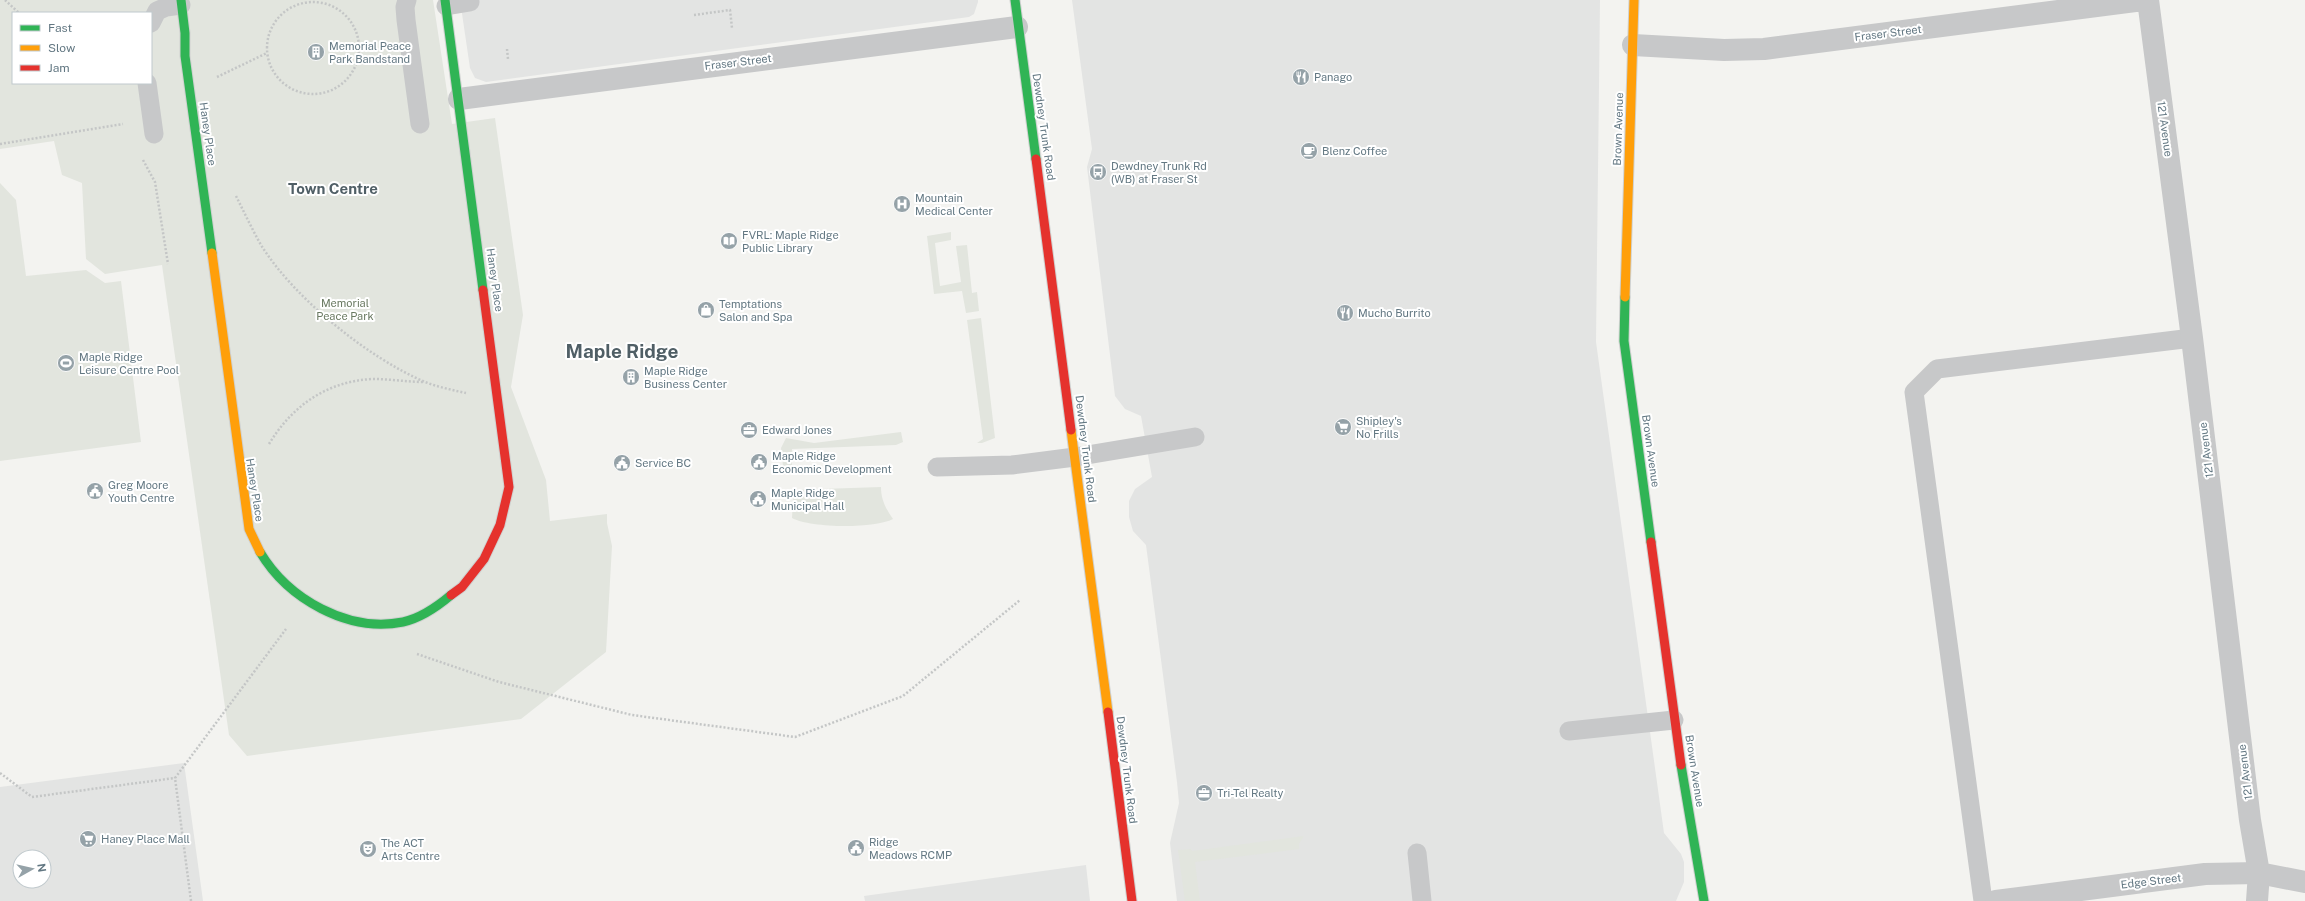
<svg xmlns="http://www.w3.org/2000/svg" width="2305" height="901" font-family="'Public Sans',sans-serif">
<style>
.built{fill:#e3e4e3;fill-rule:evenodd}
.green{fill:#e2e5de;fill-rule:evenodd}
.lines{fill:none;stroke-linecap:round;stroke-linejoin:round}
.fast-casing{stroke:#cfd1d0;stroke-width:11}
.slow-casing{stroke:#cfd1d0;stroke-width:11}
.jam-casing{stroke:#cfd1d0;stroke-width:11}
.path{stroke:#c4c6c6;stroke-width:2.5;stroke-dasharray:2 2;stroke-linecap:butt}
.lane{stroke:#c7c8c9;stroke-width:19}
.street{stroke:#c7c8c9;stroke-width:22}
.fast{stroke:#30b455;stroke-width:9}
.slow{stroke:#ff9f0a;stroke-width:9}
.jam{stroke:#e5322d;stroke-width:9}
.labels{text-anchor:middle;stroke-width:4;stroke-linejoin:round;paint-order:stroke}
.street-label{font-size:11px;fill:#627782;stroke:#fff}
.poi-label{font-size:11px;fill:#627782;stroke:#fff;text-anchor:start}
.park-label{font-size:11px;fill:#697961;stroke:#fff}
.district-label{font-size:15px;font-weight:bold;fill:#505f66;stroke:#fff}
.town-label{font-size:19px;font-weight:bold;fill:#505f66;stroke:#fff}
</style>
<rect width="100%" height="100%" fill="#f3f3f0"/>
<path class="built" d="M460,0H978V2L974,14L969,17L486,82L475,78L470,68Z
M1072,0H1600L1596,342L1664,833L1681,854L1684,862V882L1676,901H1177L1170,843L1179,803L1177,782L1146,545L1133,531L1129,517V501L1135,489L1152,477L1141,416L1125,409L1115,396L1087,167L1092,149Z
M184,763L203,901H0V787ZM20,857H44V881H20Z
M1086,865L1090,901H865L864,896Z"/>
<path class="green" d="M0,0H433L452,124L495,118L523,315L511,387L546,480L550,521L607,514V523L612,546L606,652L521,719L247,756L229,735L162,265L105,274L86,259L82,183L62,175L54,141L0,149ZM13,13H151V83H13Z
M0,183L16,200L26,276L86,270L105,283L121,281L141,442L0,461Z
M951,232V240L935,243L940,286L961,282L956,246L967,245L972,293L977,292L979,311L966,313L962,291L934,294L927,236Z
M981,318L995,438L982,443H977L983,439L967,320Z
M901,432L903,442L896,445L792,449V465L783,466L781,448L786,438L814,443Z
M881,487C881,500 886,509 893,519C874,529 810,528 792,518L793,501L792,490Z
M1304,836L1299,844V849L1195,862L1200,901H1185L1178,850L1191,849L1192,851Z"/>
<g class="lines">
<g class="fast-casing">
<path id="fast" d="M181,0L185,33V56L212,253
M445,0L483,290
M1015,0L1036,159
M1625,297L1624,341L1651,542
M260,552C288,599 348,633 403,622C421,618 438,606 451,595
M1681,765L1704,901"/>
</g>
<g class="slow-casing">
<path id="slow" d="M212,253L249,529L260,552
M1625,297L1634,0
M1071,430L1108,712"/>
</g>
<g class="jam-casing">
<path id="jam" d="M1036,159L1071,430
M1651,542L1681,765
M451,595L462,587L484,559L500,525L509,487L483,290
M1108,712L1132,901"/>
</g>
<path class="path" d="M5,0L19,13
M267 48a46 46 0 1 1 92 0a46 46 0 1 1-92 0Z
M694,15L730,10L732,28
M507,49L508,59
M358,55L382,63
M217,77L267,53
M0,144L123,124
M143,160L155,182L168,264
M236,196C244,212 252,229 261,245C294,298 367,357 425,382C438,387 452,390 466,393
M269,444C292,406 327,381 373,379C390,379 407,382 425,382
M417,654L499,682L632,715L795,737L903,696L1020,600
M0,773L32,797L175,778
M191,901L175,778L286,629"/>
<path class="lane" d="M407,0L405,7L406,20L420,124
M446,6L470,2
M151,23L157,11L166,7L181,5
M147,83L154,134
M937,467L1012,465L1075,457L1195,437
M1569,731L1674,720
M1417,853L1422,901
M1983,901L1914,392L1937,369L2192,338"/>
<path class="street" d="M2148,0L2192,338L2250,820L2259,873L2257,901
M1633,45L1724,50L1764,49L2143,0
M459,99L1017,27
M1996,901L2205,874L2259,873L2305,882"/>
<use href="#fast" class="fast"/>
<use href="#slow" class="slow"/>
<use href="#jam" class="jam"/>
</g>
<defs>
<g id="building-disc" transform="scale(0.9)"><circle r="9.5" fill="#95a2a8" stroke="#fff"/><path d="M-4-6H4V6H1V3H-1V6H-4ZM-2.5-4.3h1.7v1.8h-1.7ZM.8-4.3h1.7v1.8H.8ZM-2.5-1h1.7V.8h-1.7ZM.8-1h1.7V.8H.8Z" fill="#fff"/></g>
<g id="restaurant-disc" transform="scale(0.9)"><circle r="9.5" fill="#95a2a8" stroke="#fff"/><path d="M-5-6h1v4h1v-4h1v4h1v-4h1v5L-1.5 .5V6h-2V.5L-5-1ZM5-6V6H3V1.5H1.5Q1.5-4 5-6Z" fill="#fff"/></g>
<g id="cafe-disc" transform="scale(0.9)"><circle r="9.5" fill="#95a2a8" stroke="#fff"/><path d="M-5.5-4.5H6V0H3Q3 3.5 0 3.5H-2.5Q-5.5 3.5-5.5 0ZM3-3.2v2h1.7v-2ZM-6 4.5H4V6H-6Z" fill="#fff"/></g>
<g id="bus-disc" transform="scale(0.9)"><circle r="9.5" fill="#95a2a8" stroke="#fff"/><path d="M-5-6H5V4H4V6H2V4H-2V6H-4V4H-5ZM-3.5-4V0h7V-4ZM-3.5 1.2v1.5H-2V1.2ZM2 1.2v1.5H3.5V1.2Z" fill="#fff"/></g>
<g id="hospital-disc" transform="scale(0.9)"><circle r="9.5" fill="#95a2a8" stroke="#fff"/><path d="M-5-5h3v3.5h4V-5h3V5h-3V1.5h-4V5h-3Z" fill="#fff"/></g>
<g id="library-disc" transform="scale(0.9)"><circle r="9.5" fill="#95a2a8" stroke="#fff"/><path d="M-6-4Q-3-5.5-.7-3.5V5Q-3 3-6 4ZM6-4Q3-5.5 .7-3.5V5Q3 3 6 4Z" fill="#fff"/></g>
<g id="shop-disc" transform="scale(0.9)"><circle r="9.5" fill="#95a2a8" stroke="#fff"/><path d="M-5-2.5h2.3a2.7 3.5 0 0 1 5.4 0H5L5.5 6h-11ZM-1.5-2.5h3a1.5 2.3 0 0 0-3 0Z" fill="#fff"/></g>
<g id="stadium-disc" transform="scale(0.9)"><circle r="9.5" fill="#95a2a8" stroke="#fff"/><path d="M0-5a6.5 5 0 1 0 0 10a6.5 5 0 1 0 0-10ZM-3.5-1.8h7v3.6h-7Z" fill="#fff"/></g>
<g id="supermarket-disc" transform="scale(0.9)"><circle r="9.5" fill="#95a2a8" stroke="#fff"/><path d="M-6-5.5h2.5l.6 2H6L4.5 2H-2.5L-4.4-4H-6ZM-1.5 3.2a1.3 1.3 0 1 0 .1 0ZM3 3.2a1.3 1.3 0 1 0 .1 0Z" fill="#fff"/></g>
<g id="office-disc" transform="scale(0.9)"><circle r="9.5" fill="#95a2a8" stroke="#fff"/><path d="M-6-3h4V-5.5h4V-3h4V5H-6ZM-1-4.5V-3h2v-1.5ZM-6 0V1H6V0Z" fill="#fff"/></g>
<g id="civic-disc" transform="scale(0.9)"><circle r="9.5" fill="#95a2a8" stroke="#fff"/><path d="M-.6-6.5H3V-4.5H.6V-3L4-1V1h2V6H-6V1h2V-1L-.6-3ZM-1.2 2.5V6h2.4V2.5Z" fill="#fff"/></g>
<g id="theatre-disc" transform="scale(0.9)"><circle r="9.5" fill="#95a2a8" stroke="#fff"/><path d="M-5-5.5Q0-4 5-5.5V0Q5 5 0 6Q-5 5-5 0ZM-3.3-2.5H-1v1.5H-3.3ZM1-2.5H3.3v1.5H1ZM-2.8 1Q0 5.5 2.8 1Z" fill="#fff"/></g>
</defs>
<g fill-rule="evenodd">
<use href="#building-disc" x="316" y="52"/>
<use href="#restaurant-disc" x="1301" y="77"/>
<use href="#cafe-disc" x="1309" y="151"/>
<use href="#bus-disc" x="1098" y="172"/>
<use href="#hospital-disc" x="902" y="204"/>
<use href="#library-disc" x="729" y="241"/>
<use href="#shop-disc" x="706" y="310"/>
<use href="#restaurant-disc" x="1345" y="313"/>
<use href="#stadium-disc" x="66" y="363"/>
<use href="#building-disc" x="631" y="377"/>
<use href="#supermarket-disc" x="1343" y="427"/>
<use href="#office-disc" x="749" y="430"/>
<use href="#civic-disc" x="759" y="462"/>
<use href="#civic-disc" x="622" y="463"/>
<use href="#civic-disc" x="95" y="491"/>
<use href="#civic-disc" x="758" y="499"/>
<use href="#office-disc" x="1204" y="793"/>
<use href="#supermarket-disc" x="88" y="839"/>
<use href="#civic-disc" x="856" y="848"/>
<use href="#theatre-disc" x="368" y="849"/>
</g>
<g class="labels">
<g class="street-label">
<text transform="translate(1888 33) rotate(-7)" y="4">Fraser Street</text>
<text transform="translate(738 62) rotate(-7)" y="4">Fraser Street</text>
<text transform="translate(1044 127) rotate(82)" y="4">Dewdney Trunk Road</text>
<text transform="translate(1618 129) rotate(-88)" y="4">Brown Avenue</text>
<text transform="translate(2165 129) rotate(82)" y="4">121 Avenue</text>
<text transform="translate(208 134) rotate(82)" y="4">Haney Place</text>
<text transform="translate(495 280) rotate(82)" y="4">Haney Place</text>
<text transform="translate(1086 449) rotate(83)" y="4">Dewdney Trunk Road</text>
<text transform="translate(2206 450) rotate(-97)" y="4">121 Avenue</text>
<text transform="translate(1651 451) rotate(82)" y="4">Brown Avenue</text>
<text transform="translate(255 490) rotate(81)" y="4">Haney Place</text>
<text transform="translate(1127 770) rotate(83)" y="4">Dewdney Trunk Road</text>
<text transform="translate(1695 771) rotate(81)" y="4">Brown Avenue</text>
<text transform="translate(2245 772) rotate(-97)" y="4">121 Avenue</text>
<text transform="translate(2151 881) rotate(-7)" y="4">Edge Street</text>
</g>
<g class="poi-label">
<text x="329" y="50">Memorial Peace<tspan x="329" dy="13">Park Bandstand</tspan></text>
<text x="1314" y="81">Panago</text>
<text x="1322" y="155">Blenz Coffee</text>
<text x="1111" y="170">Dewdney Trunk Rd<tspan x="1111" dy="13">(WB) at Fraser St</tspan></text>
<text x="915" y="202">Mountain<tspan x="915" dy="13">Medical Center</tspan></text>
<text x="742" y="239">FVRL: Maple Ridge<tspan x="742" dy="13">Public Library</tspan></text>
<text x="719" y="308">Temptations<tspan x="719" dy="13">Salon and Spa</tspan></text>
<text x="1358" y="317">Mucho Burrito</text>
<text x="79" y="361">Maple Ridge<tspan x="79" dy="13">Leisure Centre Pool</tspan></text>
<text x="644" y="375">Maple Ridge<tspan x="644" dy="13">Business Center</tspan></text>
<text x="1356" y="425">Shipley's<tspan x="1356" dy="13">No Frills</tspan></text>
<text x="762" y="434">Edward Jones</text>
<text x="772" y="460">Maple Ridge<tspan x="772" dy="13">Economic Development</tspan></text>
<text x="635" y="467">Service BC</text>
<text x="108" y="489">Greg Moore<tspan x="108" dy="13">Youth Centre</tspan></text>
<text x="771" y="497">Maple Ridge<tspan x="771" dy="13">Municipal Hall</tspan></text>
<text x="1217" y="797">Tri-Tel Realty</text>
<text x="101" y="843">Haney Place Mall</text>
<text x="869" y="846">Ridge<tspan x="869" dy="13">Meadows RCMP</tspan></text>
<text x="381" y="847">The ACT<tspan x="381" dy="13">Arts Centre</tspan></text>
</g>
<g class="park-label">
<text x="345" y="307">Memorial<tspan x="345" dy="13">Peace Park</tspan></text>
</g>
<g class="district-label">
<text x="333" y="194">Town Centre</text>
</g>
<g class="town-label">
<text x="622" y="358">Maple Ridge</text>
</g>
</g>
<rect x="12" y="12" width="140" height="72" fill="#ffffff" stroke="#c0c9cd"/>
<rect x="20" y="25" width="20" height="6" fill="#30b455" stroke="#c0c9cd"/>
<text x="48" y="32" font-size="12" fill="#627782">Fast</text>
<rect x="20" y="45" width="20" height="6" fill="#ff9f0a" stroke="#c0c9cd"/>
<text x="48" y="52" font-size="12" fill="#627782">Slow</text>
<rect x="20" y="65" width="20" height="6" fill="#e5322d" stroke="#c0c9cd"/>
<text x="48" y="72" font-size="12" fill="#627782">Jam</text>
<g transform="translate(32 869) rotate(82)"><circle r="19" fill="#ffffff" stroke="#c0c9cd"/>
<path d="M0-3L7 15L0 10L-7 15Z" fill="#95a2a8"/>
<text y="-6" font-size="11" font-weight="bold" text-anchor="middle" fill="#627782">N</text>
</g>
</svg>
